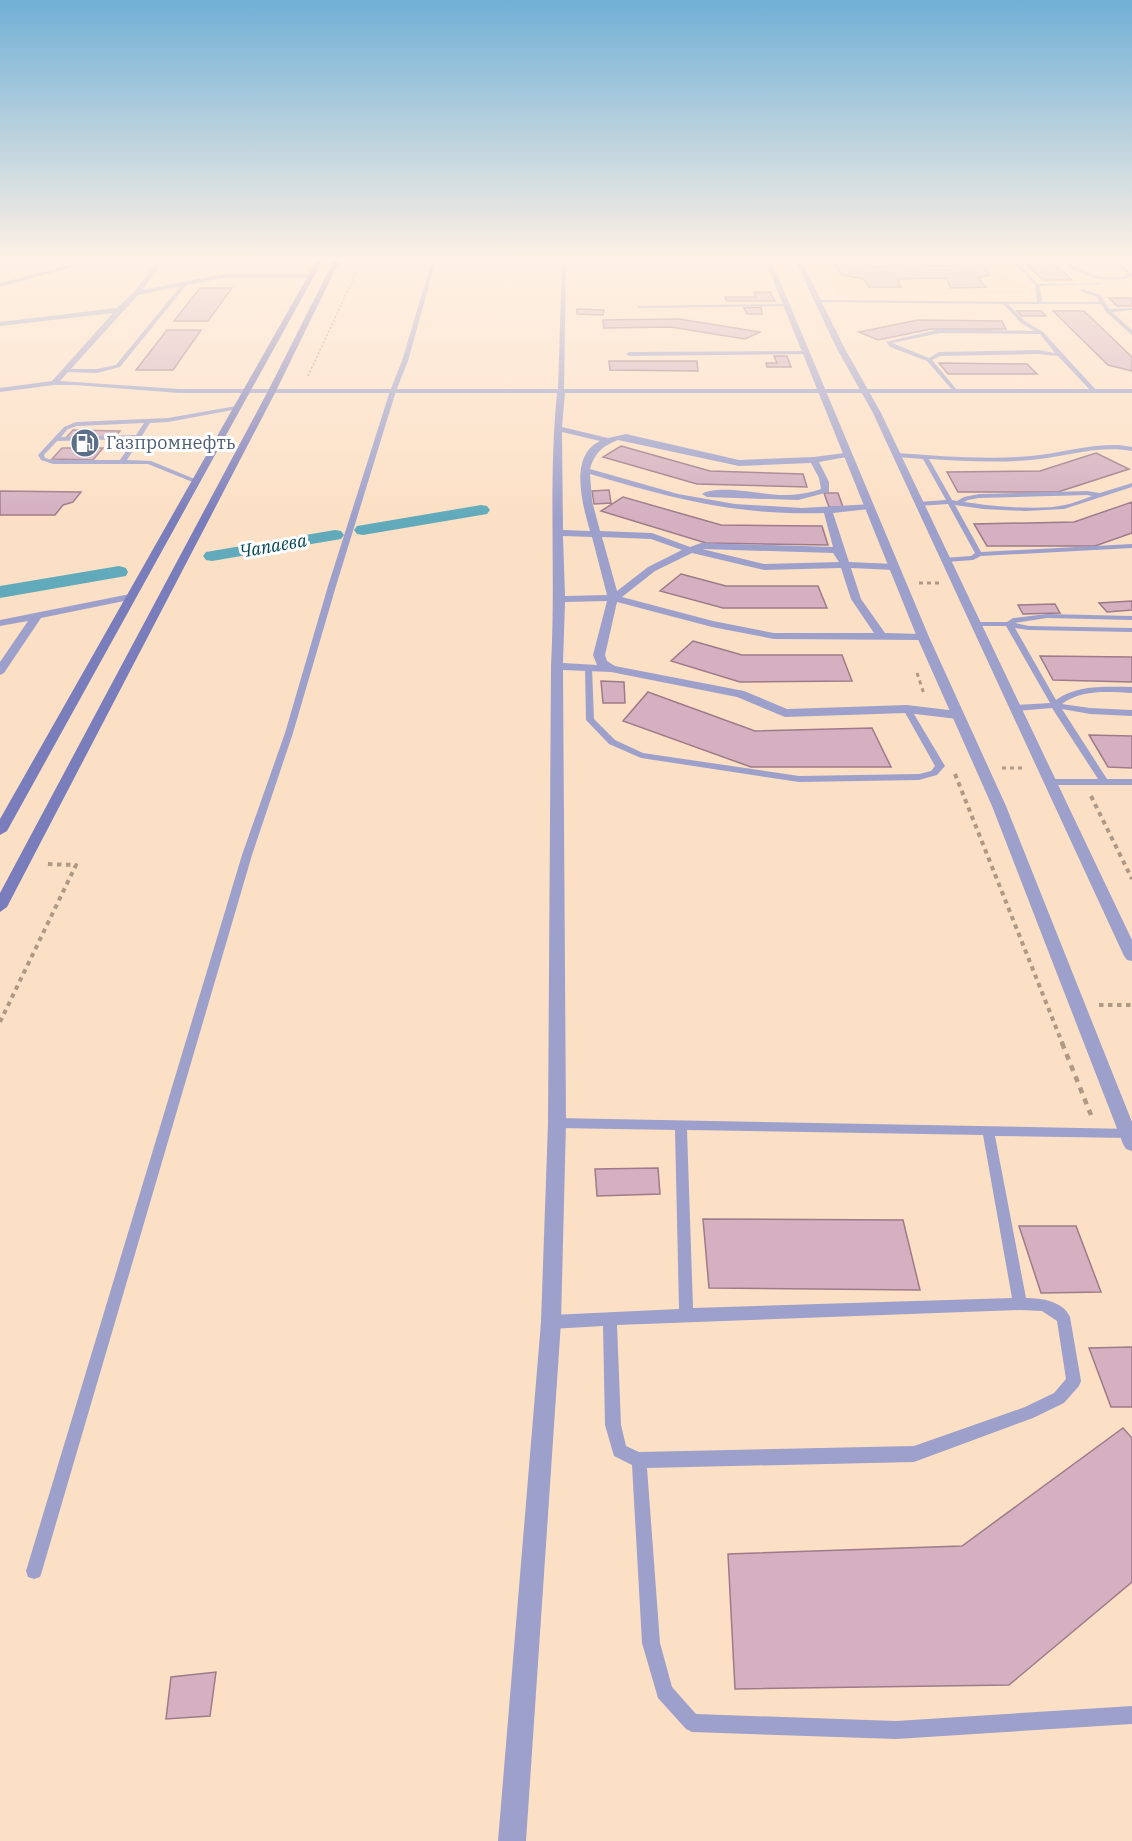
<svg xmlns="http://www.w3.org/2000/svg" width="1132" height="1841" font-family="'IBM Plex Serif',serif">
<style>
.built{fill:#f7d6b5}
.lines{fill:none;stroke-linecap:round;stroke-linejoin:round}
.canal{fill:#60aabb;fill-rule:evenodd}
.building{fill:#d4b0c1;stroke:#9d7b8b;stroke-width:1.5}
.path-far3{stroke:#ae9984;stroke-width:1.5;stroke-dasharray:2 2;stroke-linecap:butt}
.path-far2{stroke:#ae9984;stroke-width:3;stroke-dasharray:4 4;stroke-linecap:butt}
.path-far1{stroke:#ae9984;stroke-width:4;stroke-dasharray:4.5 4.5;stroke-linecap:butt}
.path{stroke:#ae9984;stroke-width:4.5;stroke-dasharray:6 6;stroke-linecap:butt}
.service{fill:#9da0cb;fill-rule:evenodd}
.minor{fill:#9da0cb;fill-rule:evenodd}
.tertiary{fill:#9da0cb;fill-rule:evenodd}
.secondary{fill:#7a7dbb;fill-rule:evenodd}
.labels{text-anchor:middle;stroke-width:6;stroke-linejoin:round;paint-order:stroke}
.far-service-label{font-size:18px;fill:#4e5e75;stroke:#fff;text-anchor:start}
.far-water-label{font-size:18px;font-style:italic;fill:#004653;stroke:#fff}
</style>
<rect width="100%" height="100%" fill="#fce0c5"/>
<path class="built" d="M816,260H995L1026,294L838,295Z"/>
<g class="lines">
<path class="canal" d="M481,505L487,506L490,510L487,514L363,535L357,534L354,530L357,526L363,525Z
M335,530L341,531L344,535L341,539L212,561L206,560L203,556L206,552L212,551Z
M119,566L126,568L128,572L126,576L0,598V586Z"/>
</g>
<path class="building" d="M832,260H863L869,267L896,266L891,260H919L924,266H952L948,260H977L990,275L978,278L986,287L951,288L946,278L898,279L901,287H869L864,279L842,275Z
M1022,260H1050L1072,280H1043Z
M200,288H232L208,321H174Z
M754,292H770L775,301H727L725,297H756Z
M1109,298H1132V306H1117Z
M761,307L762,314H747L744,308Z
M577,309L604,310L603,315L577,314Z
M1017,311H1041L1046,316H1022Z
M1053,311H1084L1132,357V371L1108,365Z
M679,319L760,332L745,339L671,327L604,328L603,320Z
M918,320L1002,321L1006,329H931L878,340L859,332Z
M167,330H201L173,370H136Z
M774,356H787L791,367H767L766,363H777Z
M609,361H697L698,371L610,370Z
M939,363L1027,364L1037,374H948Z
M73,430L120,431L114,438H99L91,448H103L93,460L52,459L62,448H71L80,438H66Z
M621,446L710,471L803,474L807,487L697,484L603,457Z
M1096,453L1129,469L1058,492H958L947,472L1040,471Z
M609,490L611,503L594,504L592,491Z
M0,491L81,492L73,502L63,505L55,515H0Z
M824,493H838L843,507H829Z
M623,497L721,525L822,526L828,545L706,543L601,511Z
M1132,502V533L1095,546H987L974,524L1074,522Z
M681,574L726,586H818L827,608H723L660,591Z
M1132,601V610L1107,612L1099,603Z
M1055,604L1060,613L1023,614L1018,605Z
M693,641L742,655H842L852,681L740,682L671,661Z
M1040,656L1132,657V682L1053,680Z
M601,681L624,682L625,703H603Z
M648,692L755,731L872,728L891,767H751L623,721Z
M1089,735L1132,736V768L1108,767Z
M658,1168L660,1194L597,1196L595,1169Z
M703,1219L903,1220L920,1290L709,1288Z
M1019,1226H1076L1101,1292L1041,1293Z
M1132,1347V1407H1111L1089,1348Z
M1123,1428L1132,1438V1582L1009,1685L735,1689L728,1554L962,1546Z
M216,1672L210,1716L166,1719L171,1677Z"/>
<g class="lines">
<path class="path-far3" d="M308,376L362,260"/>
<path class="path-far2" d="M919,583H939
M917,673L924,694
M1002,768H1024"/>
<path class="path-far1" d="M955,774L1063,1045
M1091,796L1132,879
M1099,1005H1132
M0,1022L76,865L44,864"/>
<path class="path" d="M1062,1043L1091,1115"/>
<path class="service" d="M432,260H436L408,361L396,391L336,586L293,733L252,855L42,1571L40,1577L34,1579L28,1577L26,1571L242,855L285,733L328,586L390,391L402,361Z
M562,260H566L564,391L561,393L558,391Z
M1011,260H1015L1038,284L1100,283L1102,284L1040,286L1042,302H1099L1097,297L1080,291L1082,289L1101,295L1109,309L1132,308V310L1112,312L1132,330V335L1106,312L1101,304H1008L1025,321L1043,332L1096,390V392H1092L1058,356L1038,354L940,356L932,360L957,390L958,391L955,393L927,361L890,347L886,342L940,329L1035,331L1021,323L1003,304L817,302L815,301L817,300L1037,302L1035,285ZM940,333L1040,334L1055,353L1038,350L939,352L929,358L892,343Z
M1062,260H1066C1085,274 1105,282 1128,275L1113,260H1117L1132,274V277C1106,284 1082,278 1062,260Z
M184,282L188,283L120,367L97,373L64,372L66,369H97L116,365Z
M790,304L788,306L639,308L637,307L639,306Z
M809,351L807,354L629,356L626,354L629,352Z
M236,406L239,408L238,409L168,422L150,423L127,460L151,461L197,480L198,481L195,483L148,464H53L41,460L38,455L64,427L76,422L168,418ZM144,423L136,435L61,437L68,429L77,426ZM134,439L120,460H53L45,458L44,455L57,441Z
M1119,445L1132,447V451C1097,445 1066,457 1031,460C997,463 963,461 929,459L952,500L957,501L964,497L979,494L1087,491L1100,493L1132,483V487L1064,509L1025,511L983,509L955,505L981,552L1132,544V548L981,556L973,560L946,562H943V558L971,556L975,553L948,504L918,506L915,504L918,502L946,500L923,459L896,457L893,455L896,453C941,456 986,460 1031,456C1061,453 1089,444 1119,445ZM1087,495L1092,496C1083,499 1074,503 1065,505C1038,511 991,506 964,502L968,500L979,498Z
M1047,614L1132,616V620L1047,618L1015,623L1029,626L1132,628V632L1029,630L1015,628L1056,700C1078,684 1107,687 1132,687V693C1109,692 1082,689 1062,704L1090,708L1132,710V716L1090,714L1062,709L1107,779H1132V785H1050L1045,782L1050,779H1098L1052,708L1016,711L1012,708L1016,705L1050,703L1006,626H976L972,624L976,622H1007L1013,618Z
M585,666H588L592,668L594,719L615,740L643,753L799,776L919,774L931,771L935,766L903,709L907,706L911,709L945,766L937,775L919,780L799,782L641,758L609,744L586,720Z
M557,1118L1132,1129V1137L1128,1138L995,1136L1026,1298C1041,1298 1063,1301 1070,1317L1081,1381L1079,1386L1064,1403L1033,1418L914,1462L647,1468L660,1643L672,1687L696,1714L896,1721L1132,1706V1724L896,1739L692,1732L686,1729L658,1698L642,1643L632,1465L614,1456L605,1425L603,1326L551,1329L546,1327L544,1322L546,1317L551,1315L679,1309L675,1130L557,1128L553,1127L551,1123L553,1119ZM687,1130L983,1135L1012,1298L693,1308ZM1020,1310L1042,1311L1057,1321L1066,1379L1054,1393L1025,1407L914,1446L639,1452L626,1446L621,1425L617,1325Z"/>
<path class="minor" d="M89,260H98L0,287V283Z
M158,260H164L142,290L223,274H310L313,276L310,278H223L138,295L60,381L179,389H1132V393H565L562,427L608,438L626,434L739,460L814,457L852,452V456L819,462L829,482V492L798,500L707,497L702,494C717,484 764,495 783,495C797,495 809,493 821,489L819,478L811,463L739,466L618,440C603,446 595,452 590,469L678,494L735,504L802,508L872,504V508L869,509L833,513L849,562L894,564L899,567L894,570L851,568L861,599L885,633L923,634L929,637L923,640L774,639L712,627L617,602L605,655L607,661L615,666L744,691L787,709L907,705L957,711L963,715L957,719L907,713L785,717L737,697L611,672L563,670L566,1123L561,1322L526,1841H498L541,1322L548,1123L551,666C556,574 548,485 557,393H179L75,385H54L0,392V388L52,381L113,313L0,326V322L117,308L134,292ZM562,432L600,441C568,456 583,506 590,531L563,530ZM590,474C671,498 737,516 824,513L833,547L701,543L690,547L652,533L600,531L592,501ZM563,536L592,537L607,595L565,596ZM602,537L651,539L682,550L648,567L617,591ZM702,549L833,553L839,562L764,564ZM692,553L764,570L841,568L851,599L874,633H774L713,621L622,597L655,571ZM607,601L593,655L597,665L563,663L565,602Z
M130,594L134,595V599L41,618L4,673L0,675V662L28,621L0,626V620Z"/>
<path class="tertiary" d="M765,260H771L929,637L1006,806L1132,1122V1151L1126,1149L1123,1144L992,806L917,637Z
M795,260H801L844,347L881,413L1132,940V961L1127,960L1124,956L873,413L836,347Z"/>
<path class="secondary" d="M317,260H323L7,831L0,835V819Z
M334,260H340L276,391L7,907L0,912V893L268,391Z"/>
</g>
<linearGradient id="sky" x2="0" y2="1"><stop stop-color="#71b0d6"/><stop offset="0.5" stop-color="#fef1e5"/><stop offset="1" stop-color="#fef1e5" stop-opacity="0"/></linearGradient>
<rect width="1132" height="517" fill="url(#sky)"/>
<defs>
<g id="fuel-disc" transform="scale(1.5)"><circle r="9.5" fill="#5c6f8a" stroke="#fff"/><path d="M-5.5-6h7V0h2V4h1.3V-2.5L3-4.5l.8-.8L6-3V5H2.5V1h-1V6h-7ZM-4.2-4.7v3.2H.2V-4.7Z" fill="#fff"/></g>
</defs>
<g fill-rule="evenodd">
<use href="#fuel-disc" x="85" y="443"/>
</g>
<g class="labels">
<g class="far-service-label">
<text x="106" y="449">Газпромнефть</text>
</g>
<g class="far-water-label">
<text transform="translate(273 546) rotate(-10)" y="6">Чапаева</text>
</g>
</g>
</svg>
